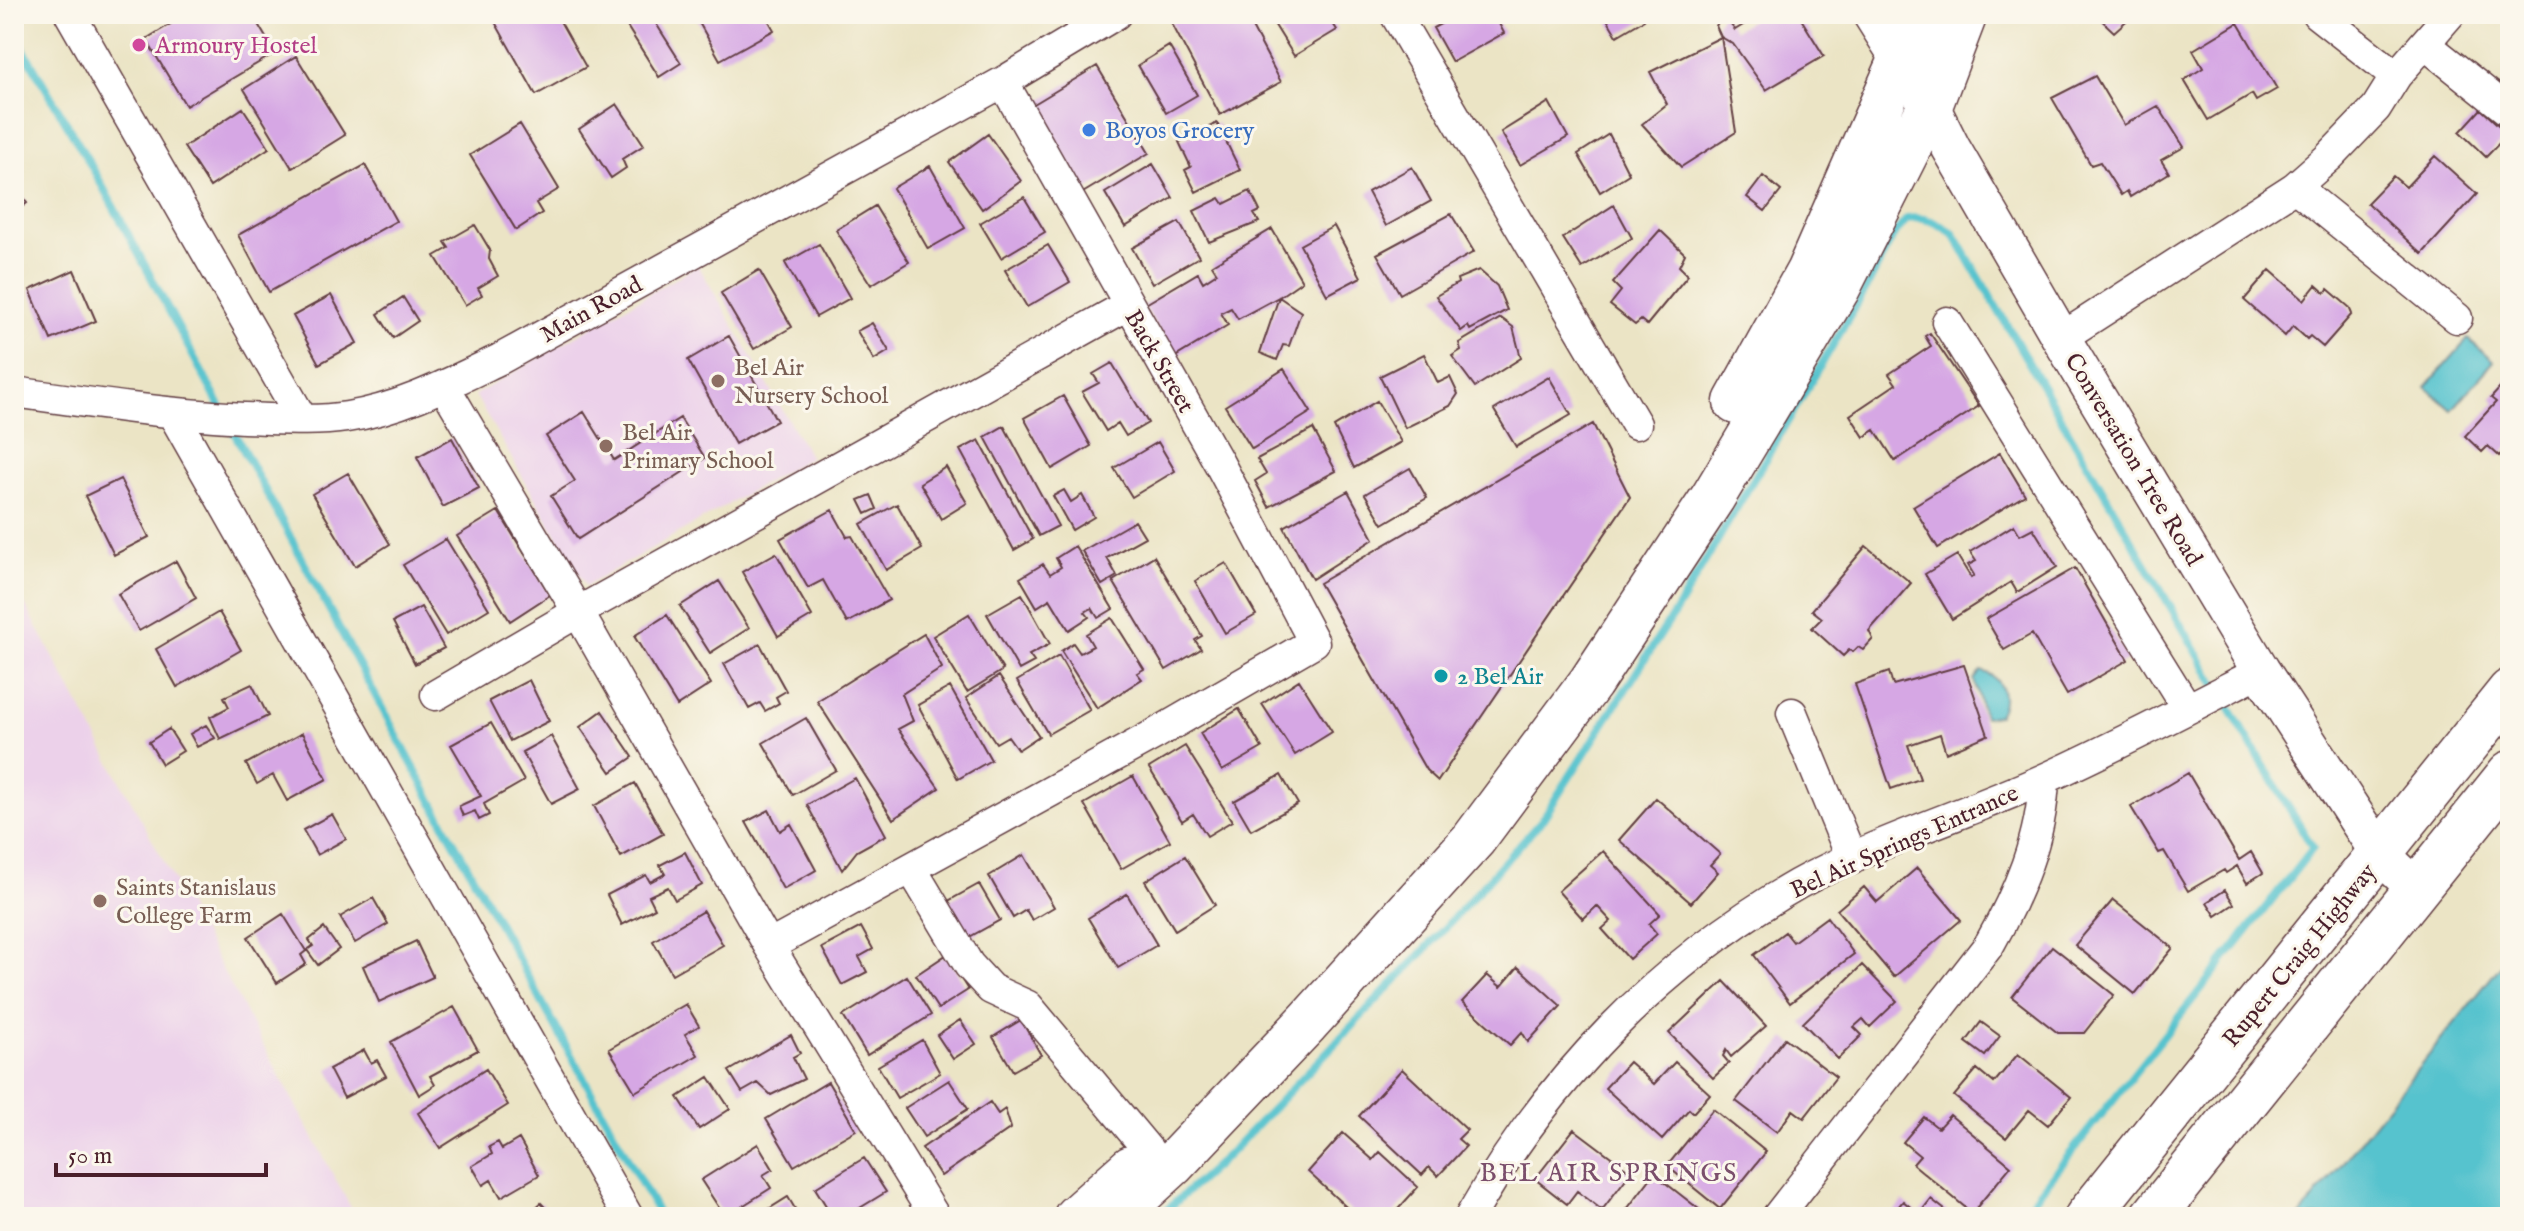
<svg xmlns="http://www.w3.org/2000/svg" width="2524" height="1231" font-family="'IM FELL English',serif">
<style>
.built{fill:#ecd1ea}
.water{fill:#56c3ce;stroke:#50717c;stroke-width:2}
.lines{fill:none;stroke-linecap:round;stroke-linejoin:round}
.stream{stroke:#56c3ce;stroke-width:8}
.building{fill:#d6a7e4}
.minor-casing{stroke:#623d42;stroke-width:33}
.tertiary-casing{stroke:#623d42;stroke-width:41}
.secondary-casing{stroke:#623d42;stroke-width:47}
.primary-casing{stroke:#623d42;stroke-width:47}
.minor{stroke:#fff;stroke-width:30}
.tertiary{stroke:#fff;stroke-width:38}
.secondary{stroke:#fff;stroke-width:44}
.primary{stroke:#fff;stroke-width:44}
.hotel-dot{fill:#d1479c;stroke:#fbf7ec;stroke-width:3}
.shop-dot{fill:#3f7fe0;stroke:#fbf7ec;stroke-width:3}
.education-dot{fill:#8d6e63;stroke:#fbf7ec;stroke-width:3}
.culture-dot{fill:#0f9aa8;stroke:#fbf7ec;stroke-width:3}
.labels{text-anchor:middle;stroke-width:6;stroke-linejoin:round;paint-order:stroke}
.hotel-label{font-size:24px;fill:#b23c85;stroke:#fbf7ec;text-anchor:start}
.shop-label{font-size:24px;fill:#366cbe;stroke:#fbf7ec;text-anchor:start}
.street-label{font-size:24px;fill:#4a1f2b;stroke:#fbf7ec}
.education-label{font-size:24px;fill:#785e54;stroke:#fbf7ec;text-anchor:start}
.culture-label{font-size:24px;fill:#0d838f;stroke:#fbf7ec;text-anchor:start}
.neighbourhood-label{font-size:26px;letter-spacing:2px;fill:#7b4f6c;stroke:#fbf7ec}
</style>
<rect width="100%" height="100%" fill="#fbf7ec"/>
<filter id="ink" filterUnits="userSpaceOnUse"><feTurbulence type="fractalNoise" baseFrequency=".0125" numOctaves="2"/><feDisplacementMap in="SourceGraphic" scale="16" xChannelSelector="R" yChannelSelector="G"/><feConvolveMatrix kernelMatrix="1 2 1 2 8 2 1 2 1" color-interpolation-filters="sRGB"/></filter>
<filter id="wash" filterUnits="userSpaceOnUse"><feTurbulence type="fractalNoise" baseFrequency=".006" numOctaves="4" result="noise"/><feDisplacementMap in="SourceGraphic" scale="32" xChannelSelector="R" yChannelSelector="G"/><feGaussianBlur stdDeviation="1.8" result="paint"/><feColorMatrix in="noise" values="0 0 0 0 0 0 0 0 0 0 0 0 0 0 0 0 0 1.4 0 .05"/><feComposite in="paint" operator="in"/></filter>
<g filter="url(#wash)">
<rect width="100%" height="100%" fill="#ebe4c5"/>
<path class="built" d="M698,265L810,457L586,586L475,395Z
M14,584L356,1217H14Z"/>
<path class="water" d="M2468,339L2494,361L2452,410L2426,387Z
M1981,671C2001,676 2009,697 1998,715L1984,717L1974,680Z
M2510,954V1217H2299Z"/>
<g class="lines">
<path class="stream" d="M14,33L97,176L221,408
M229,423L448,831L660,1217
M1159,1217L1229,1154L1424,951L1542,820L1677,609L1867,287L1893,236L1907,219C1927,216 1938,223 1954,234L2217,687
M2020,1217L2313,848L2224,699"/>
</g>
<g id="blocks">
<path class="building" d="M187,14H252L275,53L186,106L146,39Z
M509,14H556L586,67L536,95L495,22Z
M632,14H650L681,63L659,77L623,20Z
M705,14H765L774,30L720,60L697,19Z
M1186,14H1245L1281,82L1220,115L1171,22Z
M1268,14H1327L1337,30L1294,56Z
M1459,14H1494L1504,33L1452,62L1433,28Z
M1604,14H1640L1644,20L1617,36Z
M1722,14L1735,30L1761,14H1798L1824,56L1766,90L1733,44L1721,37L1736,132L1681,167L1642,124L1667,104L1650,72L1721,37L1716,26Z
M2095,14H2134L2114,32Z
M2238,23L2277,89L2256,101L2252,94L2208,120L2184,80L2203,68L2193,50Z
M1169,46L1197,95L1166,113L1138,65Z
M296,56L345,135L292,168L244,89Z
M1097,66L1149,153L1081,194L1029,107Z
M2095,76L2124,125L2158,106L2184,147L2161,160L2169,173L2130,197L2127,191L2121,195L2100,162L2091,165L2052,98Z
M1549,102L1568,137L1520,165L1501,132Z
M617,104L644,145L622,159L626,168L611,178L579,129Z
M243,108L269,148L210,187L184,147Z
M2481,109L2508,134L2486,157L2460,132Z
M1217,123L1240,170L1196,192L1185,170L1191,167L1179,142Z
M520,124L559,189L536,203L542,213L516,230L470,155Z
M988,134L1021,181L982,209L949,162Z
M1609,134L1629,174L1600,192L1578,154Z
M2435,156L2477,194L2422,254L2367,203L2393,176L2406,187Z
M1153,164L1173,198L1125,227L1105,193Z
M365,165L396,221L269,292L238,235Z
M930,166L965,228L928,249L893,188Z
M1412,167L1431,201L1386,226L1368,192Z
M1763,176L1781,191L1765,211L1747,197Z
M14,186L27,203L14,213Z
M1250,191L1260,211L1254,214L1259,222L1209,242L1194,211L1220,198L1224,204Z
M1024,197L1045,232L1001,258L980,223Z
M1614,205L1632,238L1582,268L1563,238Z
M875,206L909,262L871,285L836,230Z
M1451,214L1474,252L1400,294L1377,254Z
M1179,222L1199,257L1152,284L1132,248Z
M475,225L490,250L489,259L498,276L478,288L482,295L465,305L435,256L449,248L445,242Z
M1334,226L1361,277L1327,295L1300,245Z
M1272,229L1302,281L1279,297L1238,319L1231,308L1221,313L1228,325L1175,357L1144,305L1198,273L1203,282L1217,273L1212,265Z
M1660,230L1685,254L1679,266L1688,275L1647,325L1641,320L1635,325L1610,305L1621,291L1613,283Z
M819,244L850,298L816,317L785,263Z
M1048,245L1070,282L1027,307L1005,270Z
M74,270L96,321L51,340L30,290Z
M759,270L792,327L754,349L721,293Z
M1479,270L1497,286L1507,310L1470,330L1468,326L1461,331L1436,296L1458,283L1457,279Z
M2270,270L2304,300L2316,285L2325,293L2328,289L2349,307L2352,314L2323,347L2310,336L2307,339L2293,326L2285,336L2244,300Z
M331,295L357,343L319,364L293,316Z
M403,297L418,321L393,338L378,314Z
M1279,297L1301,312L1289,346L1283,345L1277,360L1260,353Z
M1501,318L1513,327L1521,358L1475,387L1452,356L1461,350L1459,343Z
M872,323L889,351L874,360L857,331Z
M1930,333L1979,406L1895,461L1875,430L1864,437L1850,415L1896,384L1889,374L1931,346L1925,336Z
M729,336L777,421L735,444L688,360Z
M1424,354L1438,383L1450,377L1458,394L1450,406L1405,428L1380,376Z
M1112,363L1148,423L1126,436L1118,423L1106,431L1082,392L1099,383L1093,374Z
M1284,369L1311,412L1252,449L1225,406Z
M1549,377L1571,415L1516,447L1494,410Z
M2510,377V445L2499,456L2488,446L2482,452L2465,436L2496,402L2491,398Z
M1063,396L1091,446L1052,469L1024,418Z
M1377,401L1401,442L1354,468L1334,427Z
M584,412L614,460L680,418L705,458L578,539L551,496L575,481L546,436Z
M1593,424L1630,497L1438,781L1426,770L1319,583Z
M1004,426L1058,526L1039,536L985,437Z
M1313,429L1336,471L1269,507L1255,481L1266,474L1257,459Z
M452,438L479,488L443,507L417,457Z
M979,440L1033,539L1014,550L960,450Z
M1158,442L1175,471L1132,497L1114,468Z
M2000,453L2025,495L1938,548L1913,506Z
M946,467L967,503L941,519L920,483Z
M1410,468L1427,498L1383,524L1365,494Z
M348,473L390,544L355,566L312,494Z
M120,479L149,537L114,555L85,496Z
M1064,490L1071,502L1082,495L1094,517L1072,530L1053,496Z
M1348,491L1374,539L1312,579L1284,527Z
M871,495L877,509L866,514L859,500Z
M897,504L922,549L886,570L861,524Z
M832,510L847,537L852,536L889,600L847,623L823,580L808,588L780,539Z
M498,511L550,595L510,621L457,536Z
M1135,521L1145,537L1107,558L1117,576L1102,585L1082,551Z
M2014,525L2020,535L2033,528L2057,567L2017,592L2011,582L1952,619L1925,574L1957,555L1971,578L1974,575L1968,565L1976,561L1970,552Z
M446,539L489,609L446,635L403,565Z
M1075,546L1113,609L1098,618L1092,608L1085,612L1089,617L1069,630L1050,599L1037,607L1020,578L1043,564L1050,574L1061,567L1056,558Z
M1866,546L1911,583L1869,631L1873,639L1863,650L1858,647L1853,652L1849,650L1843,656L1812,628L1822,618L1812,610Z
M776,553L812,616L778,636L742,572Z
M1154,556L1202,636L1195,640L1201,649L1166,670L1113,581Z
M176,561L196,598L139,631L118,594Z
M1226,563L1256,615L1225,633L1195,581Z
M2075,568L2128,660L2067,695L2032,634L2004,650L1986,619Z
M719,581L749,628L710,653L680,606Z
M1022,594L1050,644L1029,655L1034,662L1019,670L987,614Z
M421,607L444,648L415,664L393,622Z
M219,612L241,650L177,687L156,649Z
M969,614L1003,670L967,692L933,636Z
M667,615L711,684L677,706L634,636Z
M1112,618L1144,669L1137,673L1142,679L1097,708L1061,651L1073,643L1080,653L1093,646L1086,634Z
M924,634L942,668L902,694L913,721L898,729L939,788L893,819L817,701Z
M760,644L786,691L776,697L779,703L765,711L760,703L749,709L724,664Z
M1059,656L1090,710L1048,734L1017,681Z
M1964,665L1988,735L1946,753L1940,734L1908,745L1920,779L1891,789L1855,684L1889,672L1893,685Z
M999,676L1039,736L1018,750L1008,736L996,743L966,698Z
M529,680L549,721L510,741L489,701Z
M1299,680L1332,732L1295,755L1262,704Z
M252,684L268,716L220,739L210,717L229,707L224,697Z
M950,687L991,760L958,779L918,705Z
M1239,709L1262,748L1222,771L1200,733Z
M602,711L633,757L611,772L580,727Z
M806,718L836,770L793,795L763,743Z
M491,723L524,781L484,804L489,815L479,820L475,811L463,816L459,806L481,796L451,745Z
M206,725L215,738L197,747L190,734Z
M169,729L183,751L162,764L149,742Z
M302,733L327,779L287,801L273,775L257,784L246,764Z
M551,736L580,789L551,804L522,752Z
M1185,746L1232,821L1207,836L1193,814L1182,821L1149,768Z
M2188,773L2239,860L2251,852L2263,873L2247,883L2237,866L2226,873L2224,870L2188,891L2164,851L2159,853L2131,807Z
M1281,775L1298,804L1251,830L1234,801Z
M1133,776L1170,841L1121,869L1084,804Z
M855,778L886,835L857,851L842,870L807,805Z
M635,783L663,834L621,857L594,806Z
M1656,798L1720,854L1710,865L1718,872L1691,903L1619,840Z
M769,810L780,831L791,824L816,870L783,889L746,822Z
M332,814L346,839L317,855L303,830Z
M1603,851L1660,914L1649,924L1657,934L1629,959L1602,929L1611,921L1597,906L1583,919L1558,891Z
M685,852L702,885L675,900L668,887L649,896L655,908L622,925L607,895L646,875L650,882L665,874L660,865Z
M1024,855L1054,907L1032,920L1026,910L1013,918L989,876Z
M1185,856L1215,905L1175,930L1145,881Z
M1917,868L1961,920L1894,977L1837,910L1864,887L1877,902Z
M979,884L1000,920L964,940L943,904Z
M2225,890L2234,904L2216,916L2207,902Z
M1127,894L1157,945L1118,968L1088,918Z
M373,898L388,924L355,943L340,917Z
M2113,900L2173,948L2135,994L2075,945Z
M703,911L723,945L672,974L653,941Z
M283,914L306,951L301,955L306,964L277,983L248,937Z
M1827,917L1854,954L1790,1003L1754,955L1785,932L1793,942Z
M861,927L873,949L859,957L867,972L842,985L822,948Z
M324,928L339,949L318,965L307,950L313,946L309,940Z
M416,941L433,977L379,1002L363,966Z
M2052,946L2114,995L2084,1033H2058L2012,997Z
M946,955L968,990L938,1009L916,975Z
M1862,965L1897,1001L1870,1027L1863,1019L1854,1027L1862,1035L1838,1059L1803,1023Z
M1518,967L1561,1006L1528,1042L1522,1032L1510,1045L1462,1002L1487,975L1501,987Z
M907,976L931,1015L867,1055L843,1016Z
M1724,981L1766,1026L1731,1057L1726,1050L1723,1056L1729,1063L1713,1078L1669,1033Z
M686,1004L699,1026L685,1034L698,1055L635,1092L609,1049Z
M454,1007L478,1050L430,1076L435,1085L419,1095L391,1042Z
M960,1020L976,1044L953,1059L937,1035Z
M1021,1020L1041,1055L1013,1071L993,1037Z
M1981,1022L2000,1036L1985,1056L1966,1042Z
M791,1035L800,1053L793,1057L804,1079L771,1095L758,1083L742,1092L729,1071Z
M1785,1038L1836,1077L1804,1118L1793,1110L1777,1132L1736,1101Z
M922,1040L940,1073L897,1098L878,1066Z
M364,1050L371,1063L377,1060L386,1076L344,1098L329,1069Z
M2018,1054L2071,1097L2048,1125L2029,1110L2006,1138L1954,1096L1977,1069L1994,1083Z
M1629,1062L1654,1084L1675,1062L1710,1094L1693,1113L1689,1109L1662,1140L1605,1088Z
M486,1069L508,1105L440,1148L418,1113Z
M1402,1069L1467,1130L1458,1139L1466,1146L1438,1176L1429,1167L1422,1175L1359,1116Z
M709,1077L730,1109L699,1129L678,1097Z
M949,1080L968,1109L924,1137L905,1108Z
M828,1082L856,1130L794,1166L766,1119Z
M990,1102L998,1114L1005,1109L1011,1128L941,1176L922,1148Z
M1713,1109L1766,1152L1720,1209L1667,1166Z
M1950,1115L2011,1166L1972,1213L1913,1164L1920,1156L1903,1142L1924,1117L1938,1128Z
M1574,1129L1631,1172L1602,1210L1577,1191L1567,1204L1535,1179Z
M1343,1133L1373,1160L1380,1152L1418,1187L1391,1217H1357L1308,1172Z
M519,1139L539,1175L501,1197L491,1180L483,1185L472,1166L492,1154L489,1147L498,1142L502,1149Z
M758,1144L773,1169L763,1175L771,1188L725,1217L701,1180Z
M864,1158L886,1192L845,1217H833L815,1188Z
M1654,1174L1709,1217H1621Z
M788,1197L800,1217H756Z
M1931,1199L1954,1217H1890L1903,1201L1919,1214Z
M541,1203L554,1217H525Z"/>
</g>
</g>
<g filter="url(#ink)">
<use href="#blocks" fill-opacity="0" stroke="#623d42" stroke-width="2"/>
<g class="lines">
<g class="minor-casing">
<path id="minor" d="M70,14L302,419
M1395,14L1636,424
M2317,14L2396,76
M2425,44L2510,112
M2295,187L2457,318
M1947,322L2187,708
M2061,338L2295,187L2329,157L2376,108L2396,76L2450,14
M444,386L578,612L769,946L935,1217
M14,392C91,403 166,414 244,418C277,419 314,422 347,417C400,409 452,382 500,359L1003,82L1116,14
M173,414L628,1217
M436,695L578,612L1128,305
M1792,713L1852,859
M911,868L969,965L991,989L1028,1006L1149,1151
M769,946L1157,733L1314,642L1219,463L1003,82
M1470,1217C1548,1079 1660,963 1798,884C1874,842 1964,815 2044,779C2117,746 2189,708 2261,671
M1777,1217L1989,945C2018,894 2042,838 2044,779"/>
</g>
<g class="tertiary-casing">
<path id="tertiary" d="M1872,14L1930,106L1951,148L2061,338L2261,671L2380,854L2417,889"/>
</g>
<g class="secondary-casing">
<path id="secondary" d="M1736,402L1808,272L1901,60L1918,14
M1076,1217L1131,1168
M1115,1217L1172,1165L1307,1023L1474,839L1591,682L1713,497L1837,290L1930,106L1965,14"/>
</g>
<g class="primary-casing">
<path id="primary" d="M2087,1217L2510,691
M2153,1217L2510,773"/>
</g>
<use href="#minor" class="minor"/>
<use href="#tertiary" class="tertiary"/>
<use href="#secondary" class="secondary"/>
<use href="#primary" class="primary"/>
</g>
</g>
<circle class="hotel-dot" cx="139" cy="45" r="8"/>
<circle class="shop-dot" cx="1089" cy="130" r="8"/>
<g class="education-dot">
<circle cx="718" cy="381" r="8"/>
<circle cx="606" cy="446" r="8"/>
<circle cx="100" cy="901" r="8"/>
</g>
<circle class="culture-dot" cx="1441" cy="676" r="8"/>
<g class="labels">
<g class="hotel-label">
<text x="155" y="53">Armoury Hostel</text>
</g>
<g class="shop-label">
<text x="1105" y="138">Boyos Grocery</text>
</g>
<g class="street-label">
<text transform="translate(591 309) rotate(-29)" y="8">Main Road</text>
<text transform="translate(1160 361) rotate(60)" y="8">Back Street</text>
<text transform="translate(2134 459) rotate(59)" y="8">Conversation Tree Road</text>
<text transform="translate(1904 841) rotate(-24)" y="8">Bel Air Springs Entrance</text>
<text transform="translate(2299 955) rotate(-51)" y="8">Rupert Craig Highway</text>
</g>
<g class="education-label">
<text x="734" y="375">Bel Air<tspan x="734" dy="28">Nursery School</tspan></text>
<text x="622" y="440">Bel Air<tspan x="622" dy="28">Primary School</tspan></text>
<text x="116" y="895">Saints Stanislaus<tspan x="116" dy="28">College Farm</tspan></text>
</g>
<g class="culture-label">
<text x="1457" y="684">2 Bel Air</text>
</g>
<g class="neighbourhood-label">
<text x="1609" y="1181">BEL AIR SPRINGS</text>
</g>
</g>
<rect width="2524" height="1231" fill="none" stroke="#fbf7ec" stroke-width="48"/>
<path d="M56 1163v12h210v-12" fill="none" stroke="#4a1f2b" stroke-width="4"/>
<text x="68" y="1163" font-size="24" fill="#4a1f2b" stroke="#fbf7ec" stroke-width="6" paint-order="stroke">50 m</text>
</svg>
